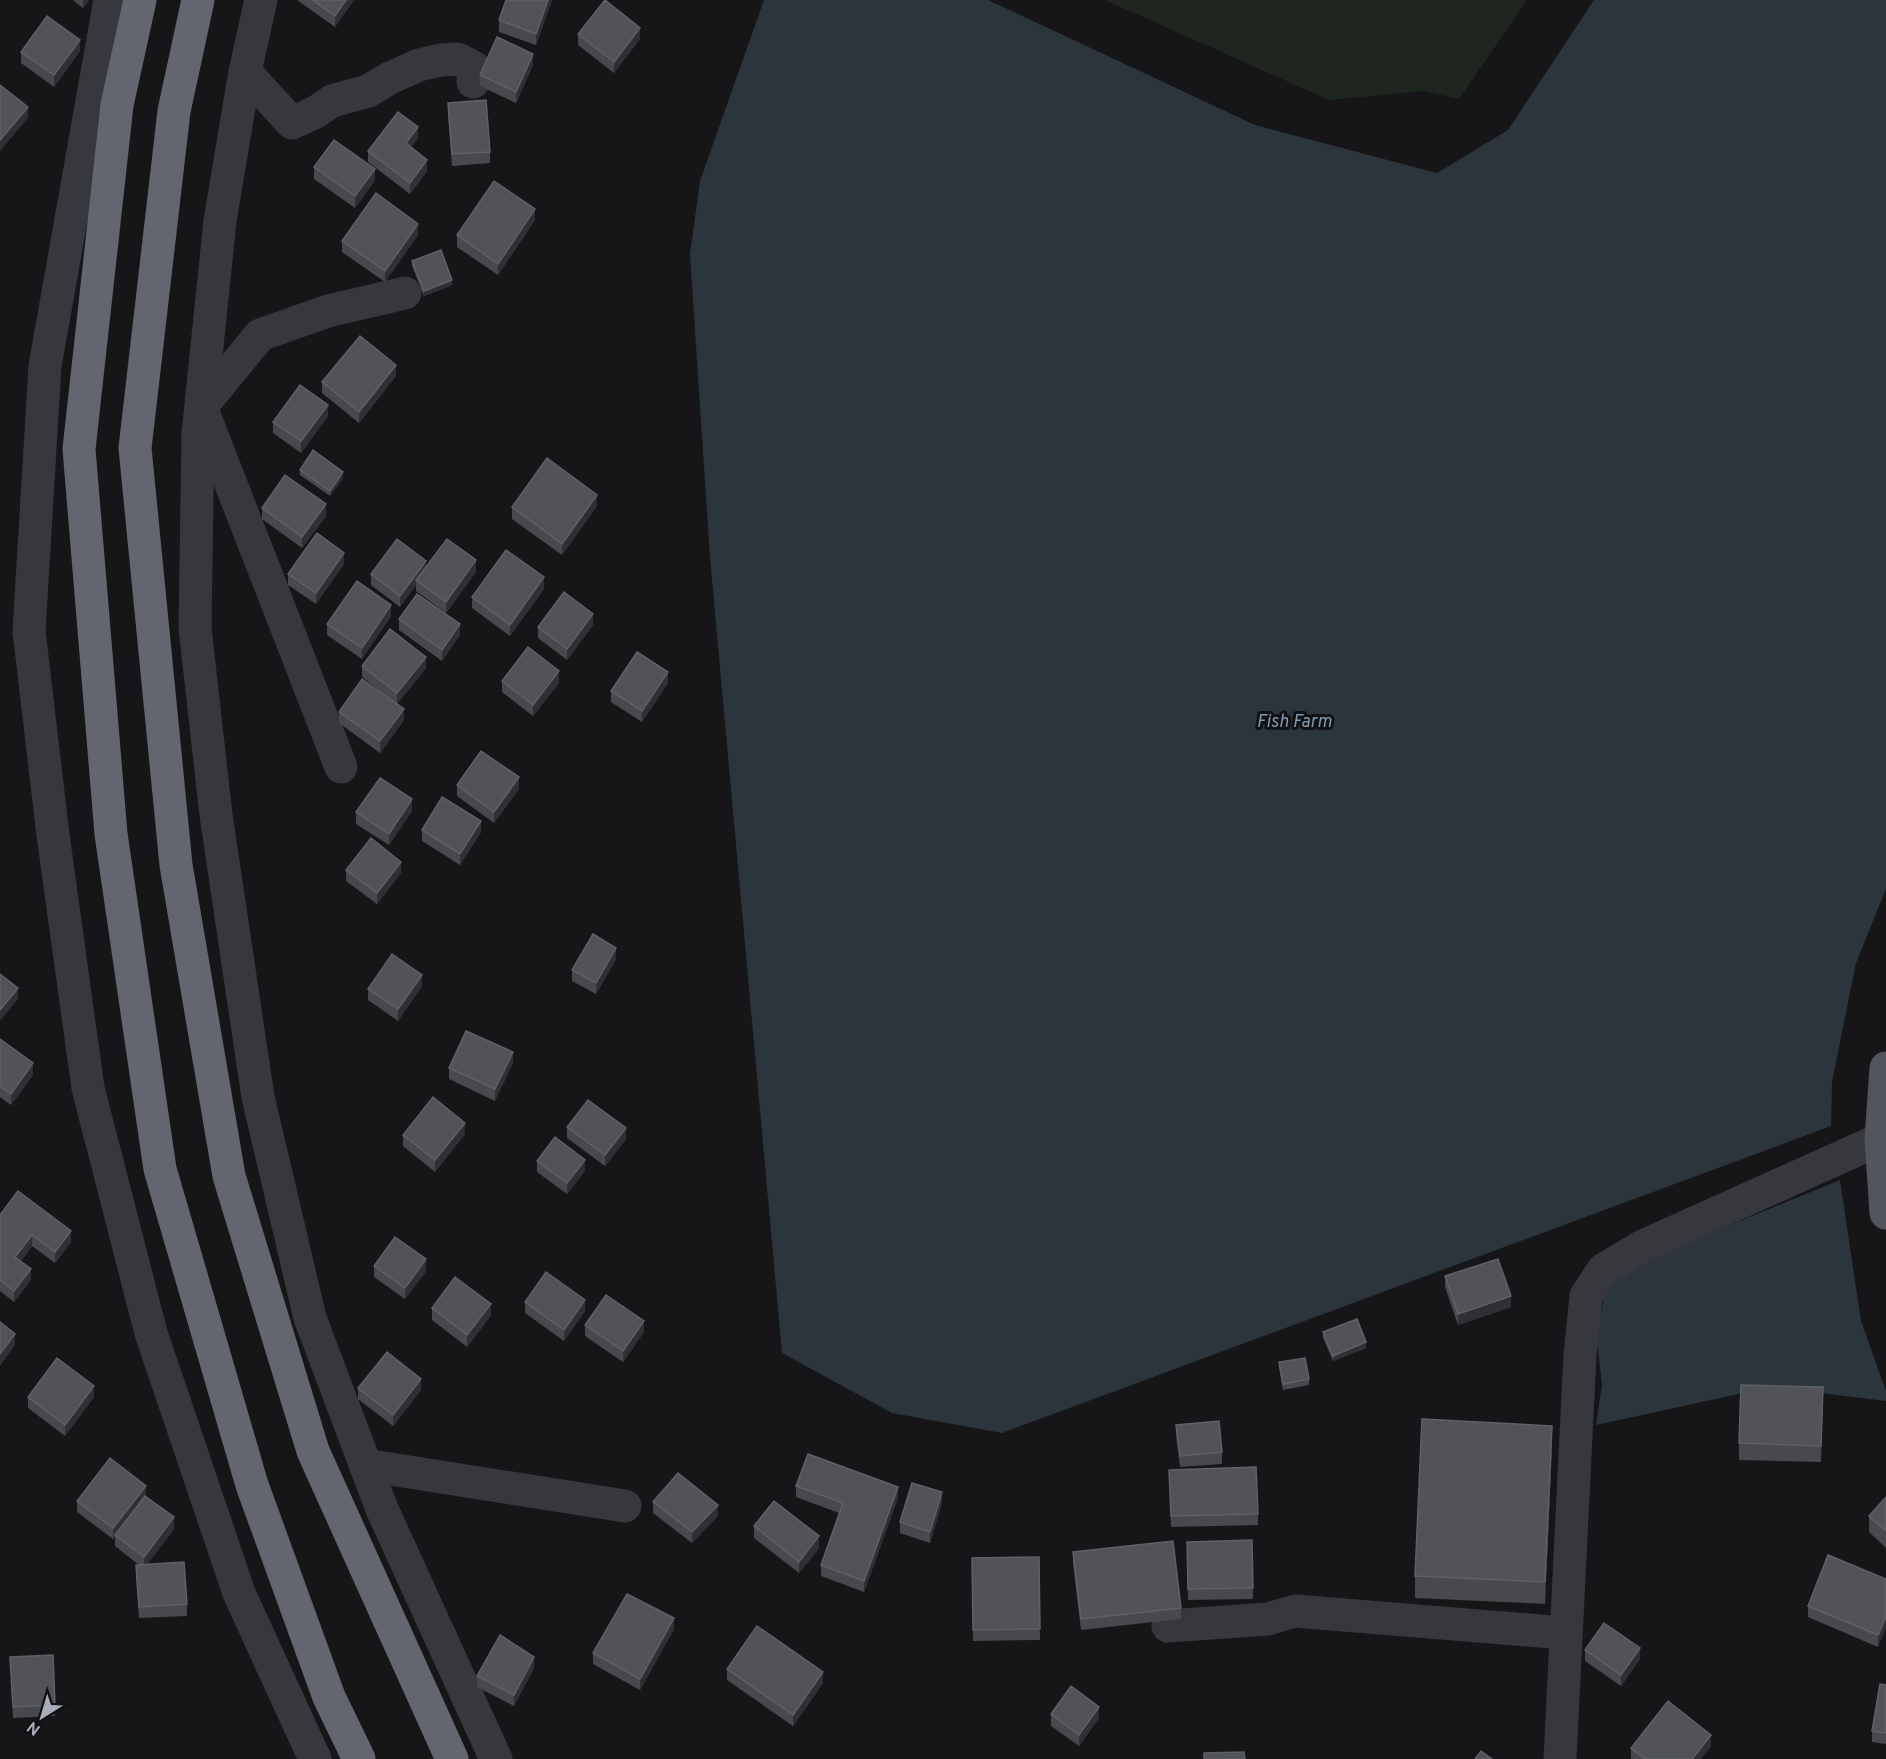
<svg xmlns="http://www.w3.org/2000/svg" width="1886" height="1759" font-family="Overpass,sans-serif">
<style>
.green{fill:#1e261f}
.water{fill:#2c353c}
.lines{fill:none;stroke-linecap:round;stroke-linejoin:round}
.minor{stroke:#37383d;stroke-width:33}
.major{stroke:#53555c;stroke-width:33}
.highway{stroke:#63666e;stroke-width:33}
.wall{fill:#47494d}
.shaded-wall{fill:#2f3033}
.building{fill:#525359;stroke:#5f6168;stroke-width:1.5}
.labels{text-anchor:middle;stroke-width:6;stroke-linejoin:round;paint-order:stroke}
.water-label{font-size:18px;font-style:italic;fill:#7f9bb3;stroke:#111113}
</style>
<rect width="100%" height="100%" fill="#161618"/>
<path class="green" d="M1105,0H1527L1459,99L1423,91L1329,100Z"/>
<path class="water" d="M764,0H988L1255,125L1437,173L1508,130L1594,0H1886V889L1856,963L1832,1082L1831,1126L1002,1433L892,1413L782,1353L710,557L690,254L700,181Z
M1840,1180L1861,1321L1886,1391V1401L1771,1387L1596,1425L1602,1385L1596,1332L1608,1281L1691,1241Z"/>
<g class="lines">
<path class="minor" d="M110,0L45,366L29,631L53,835L88,1088L151,1333L239,1593L315,1759
M261,0L245,72L220,221L198,433L195,628L216,815L258,1097L310,1318L382,1509L496,1759
M245,72L292,123L316,112L332,101L368,91L390,78L419,65L441,60L458,59L475,68L473,82
M341,767L201,407L260,335L328,311L405,293
M365,1465L625,1506
M1168,1626L1268,1619L1295,1611L1565,1633
M1560,1759L1580,1355L1586,1296L1603,1270L1643,1246L1881,1139"/>
<path class="major" d="M1886,1068L1881,1139L1886,1213"/>
<path class="highway" d="M140,0L117,105L79,449L111,834L160,1169L252,1485L329,1697L359,1759
M198,0L174,111L135,448L176,865L229,1176L313,1451L452,1759"/>
</g>
<path class="wall" d="M73,0H89L83,8Z
M297,0H354L335,27Z
M506,0H552L536,45L499,32V20Z
M578,34L640,39L614,73L578,45Z
M80,51L54,87L21,63V52Z
M533,65L516,103L480,86V75Z
M448,103L490,152V163L452,166L448,114Z
M418,138L411,147L427,171L410,194L368,162V151Z
M314,167L375,180L355,208L314,179Z
M535,220L498,275L457,247V235Z
M418,235L385,282L342,252V241Z
M412,261L452,285L424,296L412,266Z
M396,376L359,423L322,393V382Z
M328,416L301,453L273,433V422Z
M300,470L343,478L330,496L300,475Z
M597,506L562,555L512,519V507Z
M262,508L326,516L302,548L262,519Z
M344,564L316,604L288,585V574Z
M426,567L476,572L446,613L416,591V585L400,607L371,585V574Z
M544,589L510,636L472,608V597Z
M391,616L362,659L327,635V624Z
M399,619L460,635L442,661L399,630Z
M593,625L567,660L538,638V627Z
M362,666L426,668L397,704L404,720L380,753L339,723V712L393,701L362,677Z
M502,681L559,683L533,716L502,692Z
M668,683L642,722L611,702V691Z
M457,785L519,789L494,823L457,796Z
M412,811L389,845L356,824V812Z
M422,830L481,832L460,865L422,841Z
M346,870L401,873L377,904L346,881Z
M616,959L596,994L572,981V970Z
M422,986L398,1021L368,1000V989Z
M0,1039L33,1075L11,1105L0,1097Z
M513,1063L495,1101L449,1079V1068Z
M567,1127L626,1139L605,1166L567,1138Z
M465,1134L435,1172L403,1146V1135Z
M537,1161L585,1171L567,1194L537,1172Z
M0,1215L71,1242L55,1263L32,1246L21,1261L31,1280L14,1302L0,1291Z
M374,1266L426,1271L405,1299L374,1277Z
M1445,1276L1511,1307L1458,1325L1445,1287Z
M525,1302L585,1311L564,1341L525,1313Z
M432,1308L491,1315L467,1347L432,1320Z
M585,1325L644,1332L623,1362L585,1336Z
M1323,1332L1366,1348L1333,1361L1323,1338Z
M1279,1362L1309,1379V1385L1283,1390L1279,1368Z
M1823,1387L1821,1462L1739,1460V1443Z
M358,1388L421,1390L393,1426L358,1399Z
M28,1397H94L65,1436L28,1408Z
M1176,1425L1222,1452V1464L1180,1467L1176,1436Z
M1552,1447L1545,1604L1415,1598V1576Z
M1169,1470L1258,1514V1525L1171,1527Z
M796,1486L898,1498L864,1592L821,1576V1565L839,1513L796,1497Z
M146,1496L174,1529L147,1564L187,1604V1616L139,1618L136,1576V1565H139L115,1546V1537L113,1539L77,1512V1501Z
M1886,1497V1548L1869,1532V1516Z
M653,1502L718,1516L692,1543L653,1513Z
M942,1503L930,1543L900,1533V1522Z
M754,1526L819,1548L799,1573L754,1538Z
M1252,1540L1253,1599L1188,1600L1187,1542Z
M1073,1552L1181,1608V1619L1081,1630L1073,1564Z
M1039,1557L1040,1640L973,1641L972,1558Z
M1886,1579L1878,1647L1808,1617V1606Z
M674,1629L640,1690L593,1664V1653Z
M1585,1650L1640,1659L1621,1686L1585,1661Z
M10,1657L55,1705V1716L13,1718Z
M534,1668L514,1706L477,1687V1676Z
M727,1669L823,1683L793,1726L727,1680Z
M1886,1685V1744L1872,1742V1731Z
M1051,1714L1099,1718L1079,1746L1051,1726Z
M1711,1746L1701,1759H1631V1748Z"/>
<path class="shaded-wall" d="M83,0H89L83,8Z
M346,0H354L335,27V16Z
M548,0H552L536,45V34Z
M640,28V39L614,73V62Z
M80,40V51L54,87V75Z
M533,54V65L516,103V92Z
M28,107V118L0,151V140Z
M418,127V138L406,154V143Z
M427,160V171L410,194V183Z
M375,169V180L355,208V196Z
M535,209V220L498,275V264Z
M418,224V235L385,282V271Z
M452,280V285L424,296V291Z
M396,365V376L359,423V412Z
M328,405V416L301,453V441Z
M343,472V478L330,496V491Z
M597,495V506L562,555V544Z
M326,504V516L302,548V537Z
M344,553V564L316,604V593Z
M476,560V572L446,613V602Z
M426,561V572L416,580V585L400,607V596Z
M544,577V589L510,636V625Z
M391,605V616L362,659V648Z
M593,614V625L567,660V649Z
M460,624V635L442,661V650Z
M426,657V668L397,704V693Z
M559,671V683L533,716V705Z
M668,672V683L642,722V711Z
M404,709V720L380,753V741Z
M519,777V789L494,823V812Z
M412,799V811L389,845V834Z
M481,821V832L460,865V854Z
M401,862V873L377,904V893Z
M616,948V959L596,994V983Z
M422,975V986L398,1021V1009Z
M18,988V999L0,1021V1010Z
M513,1052V1063L495,1101V1089Z
M33,1063V1075L11,1105V1094Z
M465,1123V1134L435,1172V1160Z
M626,1128V1139L605,1166V1155Z
M585,1160V1171L567,1194V1183Z
M71,1231V1242L55,1263V1252Z
M32,1235V1246L15,1269V1257Z
M426,1259V1271L405,1299V1288Z
M31,1269V1280L14,1302V1291Z
M1511,1296V1307L1458,1325V1314Z
M585,1300V1311L564,1341V1330Z
M491,1304V1315L467,1347V1335Z
M644,1321V1332L623,1362V1351Z
M15,1334V1345L0,1366V1354Z
M1366,1342V1348L1333,1361V1356Z
M421,1379V1390L393,1426V1415Z
M94,1386V1397L65,1436V1425Z
M1552,1426V1447L1545,1604V1582Z
M146,1486V1497L113,1539V1528Z
M898,1487V1498L864,1592V1581Z
M942,1492V1503L930,1543V1532Z
M718,1505V1516L692,1543V1532Z
M174,1517V1529L144,1569V1557Z
M819,1536V1548L799,1573V1562Z
M1886,1617V1628L1878,1647V1635Z
M674,1618V1629L640,1690V1679Z
M1640,1648V1659L1621,1686V1675Z
M534,1657V1668L514,1706V1695Z
M823,1672V1683L793,1726V1715Z
M1099,1707V1718L1079,1746V1735Z
M1711,1735V1746L1701,1759H1692Z"/>
<path class="building" d="M313,0H346L335,16Z
M506,0H548L536,34L499,20Z
M605,0L640,28L614,62L578,34Z
M47,16L80,40L54,75L21,52Z
M497,37L533,54L516,92L480,75Z
M0,85L28,107L0,140Z
M486,100L490,152L452,154L448,103Z
M398,112L418,127L406,143L427,160L410,183L368,151Z
M334,140L375,169L355,196L314,167Z
M494,181L535,209L498,264L457,235Z
M376,193L418,224L385,271L342,241Z
M441,250L452,280L424,291L412,261Z
M360,336L396,365L359,412L322,382Z
M300,385L328,405L301,441L273,422Z
M313,450L343,472L330,491L300,470Z
M547,458L597,495L562,544L512,507Z
M285,475L326,504L302,537L262,508Z
M317,533L344,553L316,593L288,574Z
M397,539L426,561L400,596L371,574Z
M447,539L476,560L446,602L416,580Z
M506,550L544,577L510,625L472,597Z
M357,581L391,605L362,648L327,624Z
M564,592L593,614L567,649L538,627Z
M417,594L460,624L442,650L399,619Z
M390,629L426,657L397,693L362,666Z
M528,647L559,671L533,705L502,681Z
M637,652L668,672L642,711L611,691Z
M362,679L404,709L380,741L339,712Z
M481,751L519,777L494,812L457,785Z
M380,778L412,799L389,834L356,812Z
M442,797L481,821L460,854L422,830Z
M371,838L401,862L377,893L346,870Z
M593,934L616,948L596,983L572,970Z
M392,954L422,975L398,1009L368,989Z
M0,974L18,988L0,1010Z
M466,1031L513,1052L495,1089L449,1068Z
M0,1039L33,1063L11,1094L0,1086Z
M433,1097L465,1123L435,1160L403,1135Z
M588,1100L626,1128L605,1155L567,1127Z
M555,1137L585,1160L567,1183L537,1161Z
M18,1191L71,1231L55,1252L32,1235L15,1257L31,1269L14,1291L0,1280V1215Z
M395,1237L426,1259L405,1288L374,1266Z
M1498,1259L1511,1296L1458,1314L1445,1276Z
M546,1272L585,1300L564,1330L525,1302Z
M455,1277L491,1304L467,1335L432,1308Z
M606,1295L644,1321L623,1351L585,1325Z
M1357,1319L1366,1342L1333,1356L1323,1332Z
M0,1322L15,1334L0,1354Z
M387,1352L421,1379L393,1415L358,1388Z
M57,1358L94,1386L65,1425L28,1397Z
M1305,1358L1309,1379L1283,1384L1279,1362Z
M1741,1385L1823,1387L1821,1446L1739,1443Z
M1422,1419L1552,1426L1545,1582L1415,1576Z
M1219,1421L1222,1452L1180,1456L1176,1425Z
M808,1454L898,1487L864,1581L821,1565L843,1503L796,1486Z
M110,1458L146,1486L113,1528L77,1501Z
M1256,1467L1258,1514L1171,1516L1169,1470Z
M678,1473L718,1505L692,1532L653,1502Z
M912,1483L942,1492L930,1532L900,1522Z
M145,1496L174,1517L144,1557L115,1535Z
M1886,1497V1531L1869,1516Z
M774,1501L819,1536L799,1562L754,1526Z
M1252,1540L1253,1588L1188,1589L1187,1542Z
M1173,1541L1181,1608L1081,1619L1073,1552Z
M1828,1555L1886,1579V1617L1878,1635L1808,1606Z
M1039,1557L1040,1629L973,1630L972,1558Z
M184,1562L187,1604L139,1607L136,1565Z
M627,1594L674,1618L640,1679L593,1653Z
M1604,1623L1640,1648L1621,1675L1585,1650Z
M757,1626L823,1672L793,1715L727,1669Z
M500,1635L534,1657L514,1695L477,1676Z
M53,1655L55,1705L13,1707L10,1657Z
M1880,1684L1886,1685V1733L1872,1731Z
M1071,1686L1099,1707L1079,1735L1051,1714Z
M1668,1701L1711,1735L1692,1759H1645L1631,1748Z
M1481,1751L1492,1759H1475Z
M1244,1752L1245,1759H1204V1753Z"/>
<g class="labels">
<g class="water-label">
<text x="1294" y="727">Fish Farm</text>
</g>
</g>
<g transform="translate(42 1717) rotate(217)" stroke="#111113" stroke-width="4.5" paint-order="stroke">
<path d="M0-4.5L10 22L0 15L-10 22Z" fill="#a8adb8"/>
<text y="-9" font-size="16" font-weight="bold" text-anchor="middle" fill="#a8adb8">N</text>
</g>
</svg>
